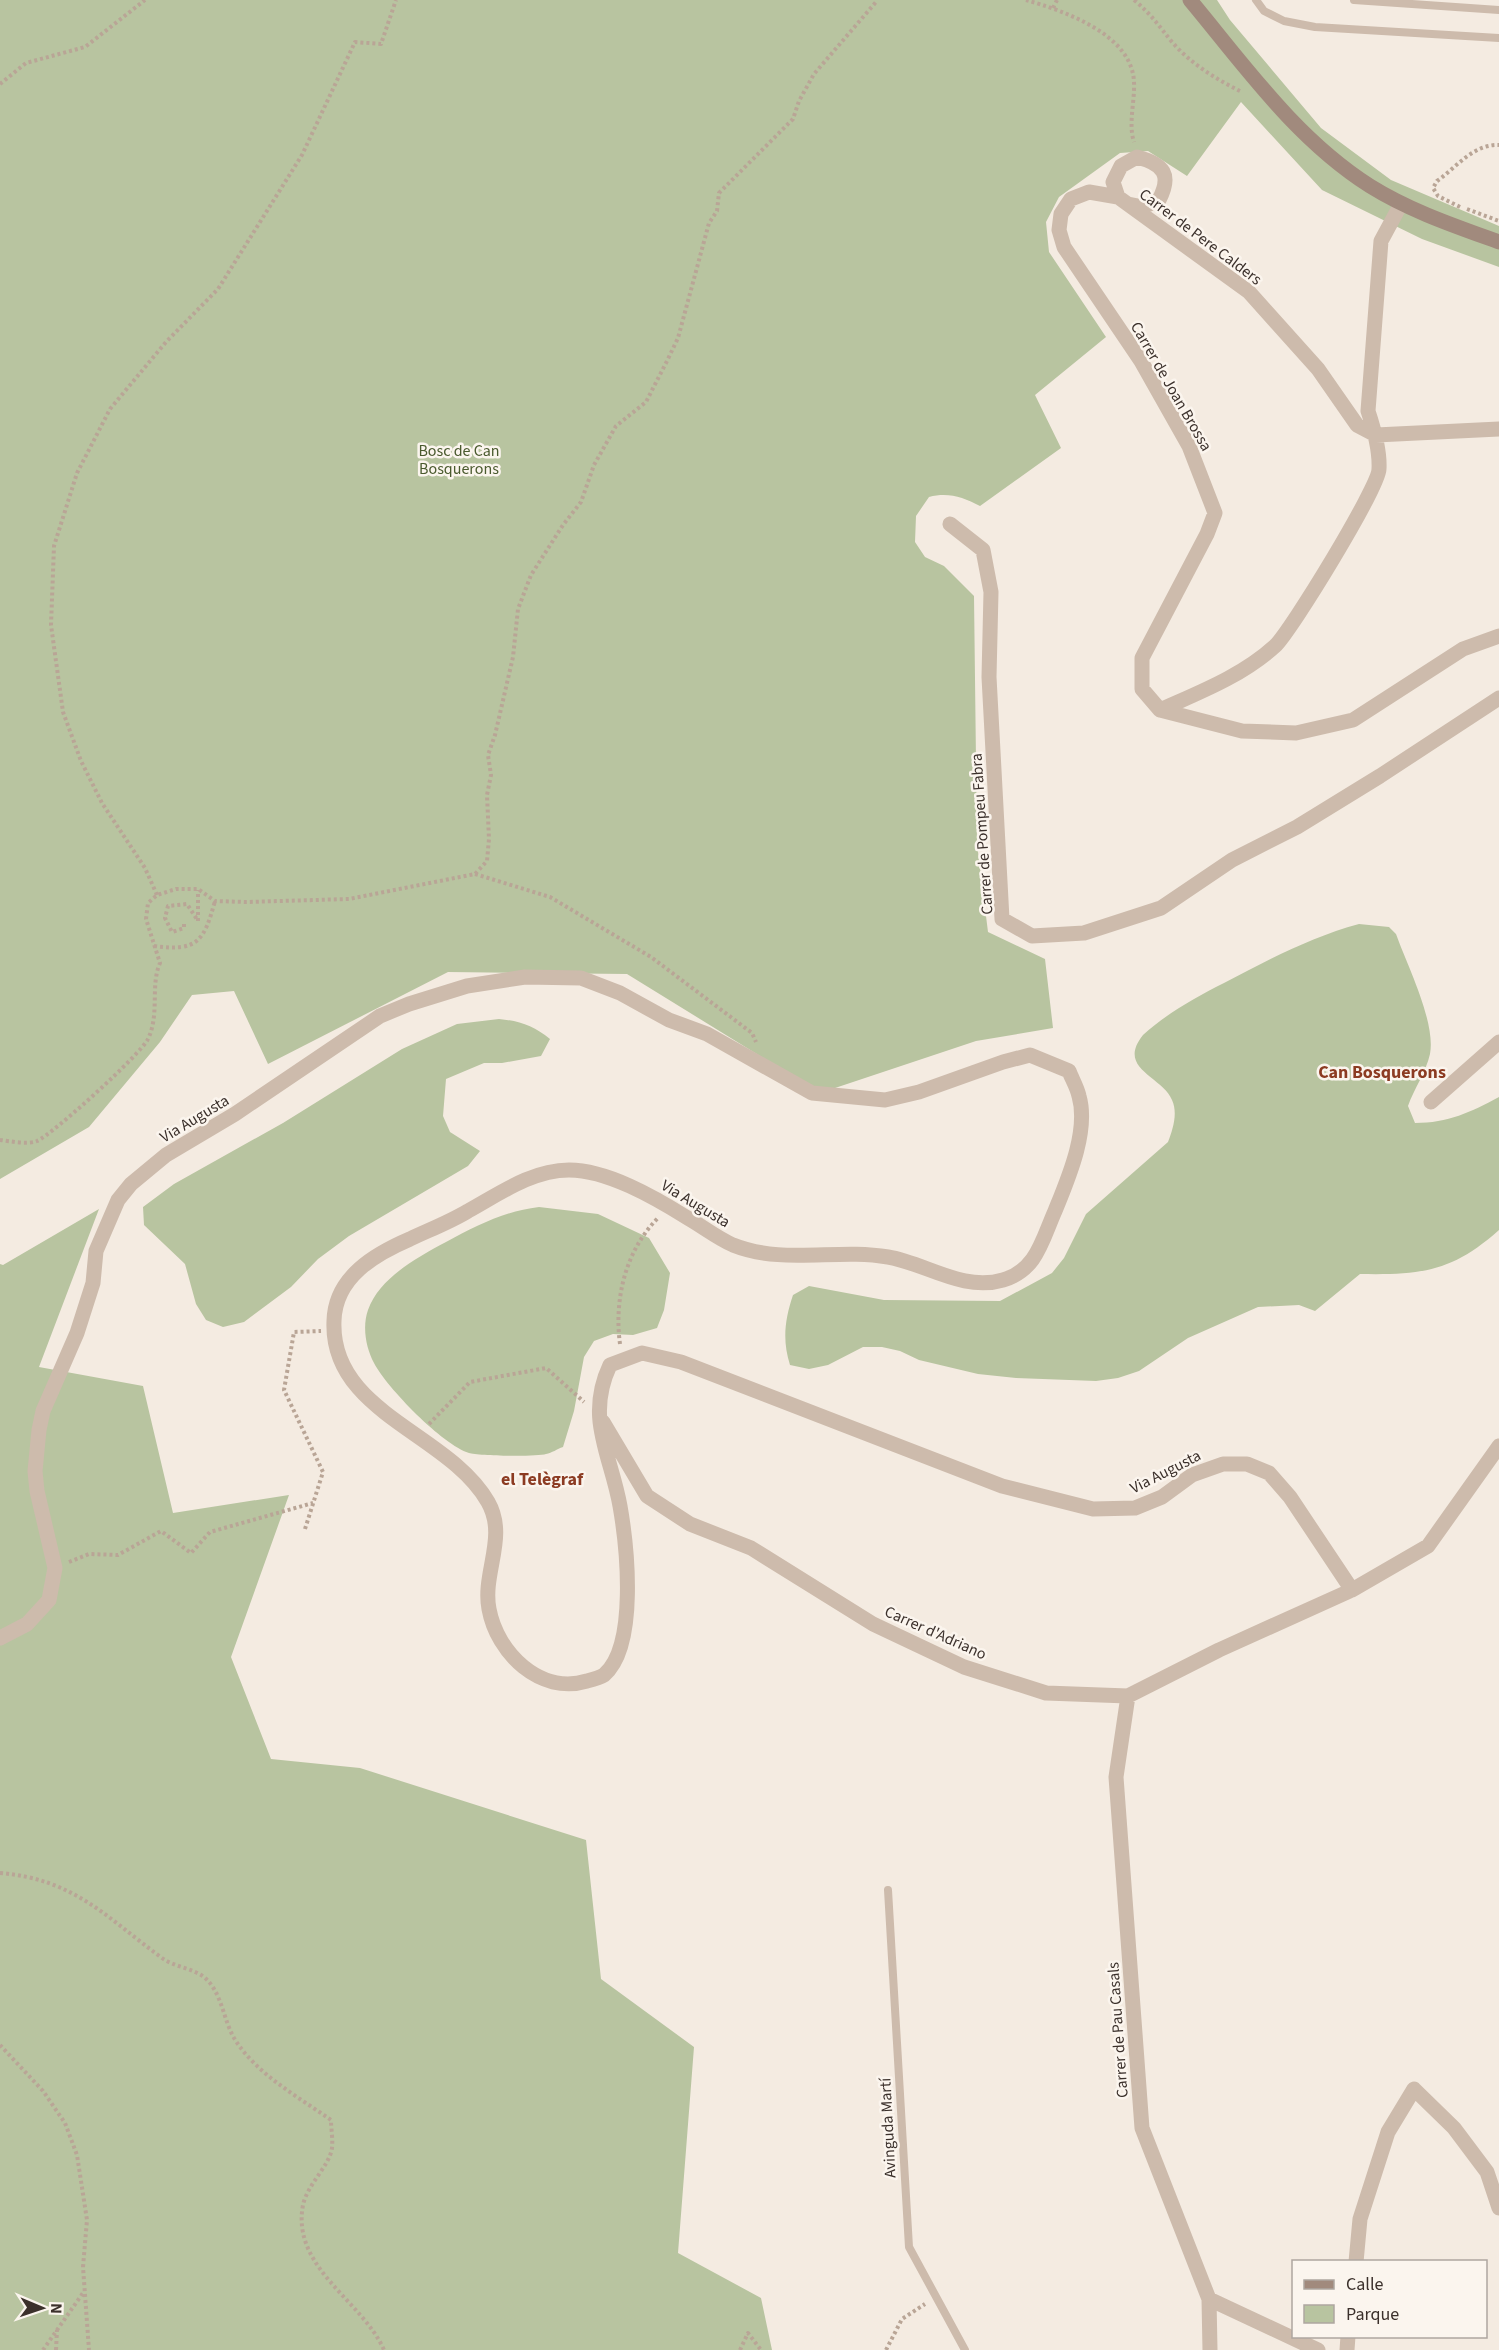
<svg xmlns="http://www.w3.org/2000/svg" width="1499" height="2350" font-family="'Source Sans 3',sans-serif">
<style>
.green{fill:#b8c4a0}
.lines{fill:none;stroke-linecap:round;stroke-linejoin:round}
.path{stroke:#b9a596;stroke-width:4;stroke-dasharray:3 3;stroke-linecap:butt}
.lane{stroke:#cdbbac;stroke-width:8}
.street{stroke:#cdbbac;stroke-width:15}
.secondary{stroke:#a18a7d;stroke-width:15}
.labels{text-anchor:middle;stroke-width:5;stroke-linejoin:round;paint-order:stroke}
.street-label{font-size:16px;fill:#3b302b;stroke:#fbf5ee}
.park-label{font-size:16px;fill:#4a5a2e;stroke:#fbf5ee}
.neighbourhood-label{font-size:18px;font-weight:bold;fill:#8c3b22;stroke:#fbf5ee}
</style>
<rect width="100%" height="100%" fill="#f4ebe1"/>
<path class="green" d="M0,0H1217L1230,20L1321,128L1391,180L1499,226V267L1422,239L1322,190L1241,102L1187,176L1148,151L1120,153L1059,197L1046,222L1049,252L1106,337L1035,395L1061,448L980,506C963,497 948,492 929,497L916,516L915,542L925,557L944,566L974,596L977,844L988,932L1045,959L1053,1028L976,1041L820,1093L627,974L448,972L268,1064L234,991L192,995L160,1042L89,1127L0,1179Z
M1359,924L1389,927L1396,934C1407,965 1436,1022 1430,1054C1426,1072 1414,1089 1408,1106L1415,1123C1448,1123 1471,1112 1499,1097V1230C1452,1272 1421,1275 1360,1274L1315,1311L1299,1305L1258,1307L1188,1338L1139,1371L1118,1378L1096,1381L1016,1378L978,1374L919,1360L900,1351L882,1347H863L828,1365L809,1369L790,1365C782,1340 785,1319 793,1295L809,1286L884,1300L1000,1301L1052,1273L1064,1258L1086,1214L1168,1142C1173,1129 1178,1113 1172,1100C1162,1076 1116,1069 1143,1035C1166,1014 1196,997 1224,983C1268,960 1311,937 1359,924Z
M499,1019C520,1021 534,1026 550,1039L541,1056L502,1063H484L446,1079L443,1116L450,1132L480,1151L468,1166L349,1236L318,1259L291,1287L244,1322L223,1327L206,1320L196,1304L185,1264L144,1225L143,1207L174,1184L283,1123L402,1049L457,1024Z
M539,1207L598,1214L649,1238L670,1273L664,1310L657,1328L633,1335L613,1334L594,1341L584,1357L574,1411L563,1447C557,1449 552,1453 546,1454C537,1457 478,1456 469,1453C443,1445 387,1388 374,1363C366,1348 362,1327 368,1310C379,1278 418,1257 446,1242C476,1226 504,1211 539,1207Z
M99,1209L39,1367L143,1386L173,1513L289,1495L231,1657L271,1759L360,1768L586,1840L601,1979L694,2047L678,2253L761,2298L772,2350H0V1264L3,1265Z"/>
<g class="lines">
<path class="path" d="M1026,0C1064,11 1132,34 1134,82C1135,101 1128,124 1134,142
M1134,0C1151,14 1159,26 1172,42C1190,63 1217,80 1242,92
M1053,8L1057,0
M0,84L26,63L85,47L145,0
M1460,207L1438,196L1433,188L1437,181C1457,167 1473,144 1499,145
M1467,209L1499,221
M475,874L550,897L651,957L752,1033L756,1042
M157,895L145,868L102,803L81,761L63,712L51,625L54,546L77,473L110,409L166,342L218,289L302,155L355,42L381,44L396,0
M198,921V890
M184,924V928L172,932L165,918L168,906L187,904L198,921
M154,946C199,952 204,940 215,901
M0,1140C10,1141 27,1145 37,1141C53,1134 141,1054 148,1039C160,1014 150,986 160,963L146,919L148,903L157,895L176,889H198L215,901L246,902L349,899L475,874L487,861L489,839L487,795L491,775L488,755L495,735L513,657L518,609L531,575L563,525L581,502L594,465L616,426L646,402L667,361L678,338L709,223L717,211L719,193L793,119L799,101L814,74L876,2L875,0
M620,1344C614,1300 625,1251 658,1218
M429,1424L470,1382L546,1368L584,1402
M305,1529L323,1472L284,1390L294,1332L321,1331
M69,1562L89,1554L118,1555L161,1531L191,1553L210,1532L313,1503
M0,1873C74,1879 106,1917 162,1958C174,1967 192,1968 204,1977C222,1992 223,2019 234,2038C256,2074 297,2096 331,2120C331,2129 333,2139 332,2148C330,2165 307,2185 303,2205C291,2268 362,2300 384,2350
M0,2045L43,2091L65,2123L77,2155L87,2220L83,2267L89,2350
M43,2350L83,2293
M56,2350L57,2330
M740,2350L748,2333L761,2350
M886,2350L902,2319L925,2304"/>
<path class="lane" d="M1256,0L1264,11L1284,21L1315,27L1499,38
M1354,0L1499,10
M888,1890L909,2247L965,2350"/>
<path class="street" d="M1118,197L1113,182L1121,166L1137,157C1164,164 1172,175 1159,200L1143,207L1128,204
M950,524L983,550L991,592L989,677L1002,919L1032,936L1084,933L1161,908L1232,860L1297,827L1380,776L1499,698
M1160,710L1142,689V658L1207,534L1215,513L1189,446L1141,361L1064,247L1059,230L1061,214L1071,199L1089,192L1118,197L1249,292L1318,369L1357,425L1376,435L1499,429
M1160,710C1200,692 1242,676 1275,646C1291,631 1379,487 1379,469C1380,450 1374,429 1368,411L1381,241L1401,204
M1160,710L1242,731L1296,733L1353,720L1463,649L1499,636
M1431,1102L1499,1042
M603,1422L647,1496L690,1524L751,1548L873,1624L964,1667L1046,1693L1128,1696L1219,1650L1352,1590L1428,1546L1499,1446
M0,1638L27,1624L49,1600L55,1568L37,1491L35,1471L39,1430L43,1411L77,1333L93,1283L96,1251L118,1200L131,1184L166,1155L235,1114L380,1016L409,1004L467,986L525,977L581,978L620,993L669,1020L707,1034L812,1093L885,1100L919,1092L1003,1062L1030,1055L1069,1071C1072,1079 1077,1087 1079,1096C1089,1131 1068,1179 1055,1211C1042,1240 1037,1270 1003,1280C963,1292 925,1263 888,1257C837,1248 783,1265 733,1245C717,1238 702,1226 686,1217C654,1197 607,1170 569,1170C532,1170 499,1194 468,1211C450,1222 429,1230 410,1239C375,1254 335,1277 334,1321C330,1413 449,1433 488,1502C508,1537 482,1573 489,1609C497,1653 540,1695 587,1681C591,1680 601,1677 604,1675C638,1646 627,1546 620,1506C611,1455 585,1418 610,1365L642,1353L681,1362L1002,1486L1093,1509L1135,1508L1162,1497L1192,1475L1223,1464H1247L1269,1473L1290,1497L1352,1590
M1128,1696L1116,1777L1142,2128L1209,2299L1210,2350
M1356,2262L1360,2219L1388,2132L1414,2089L1454,2128L1487,2172L1499,2208
M1209,2299L1318,2350
M1347,2350L1348,2336"/>
<path class="secondary" d="M1190,0C1245,66 1296,139 1370,186C1410,211 1455,226 1499,242"/>
</g>
<g class="labels">
<g class="street-label">
<text transform="translate(1201 236) rotate(37)" y="6">Carrer de Pere Calders</text>
<text transform="translate(1172 386) rotate(60)" y="6">Carrer de Joan Brossa</text>
<text transform="translate(981 834) rotate(-94)" y="6">Carrer de Pompeu Fabra</text>
<text transform="translate(194 1118) rotate(-31)" y="6">Via Augusta</text>
<text transform="translate(696 1203) rotate(31)" y="6">Via Augusta</text>
<text transform="translate(1165 1471) rotate(-27)" y="6">Via Augusta</text>
<text transform="translate(936 1632) rotate(24)" y="6">Carrer d'Adriano</text>
<text transform="translate(1117 2030) rotate(-94)" y="6">Carrer de Pau Casals</text>
<text transform="translate(887 2128) rotate(-93)" y="6">Avinguda Martí</text>
</g>
<g class="park-label">
<text x="459" y="456">Bosc de Can<tspan x="459" dy="18">Bosquerons</tspan></text>
</g>
<g class="neighbourhood-label">
<text x="1382" y="1078">Can Bosquerons</text>
<text x="542" y="1485">el Telègraf</text>
</g>
</g>
<rect x="1292" y="2260" width="195" height="78" fill="#fbf5ee" stroke="#aea6a0" stroke-width="1.5"/>
<rect x="1304" y="2280" width="30" height="9" fill="#a18a7d" stroke="#aea6a0" stroke-width="1.5"/>
<text x="1346" y="2290" font-size="18" fill="#3b302b">Calle</text>
<rect x="1304" y="2305" width="30" height="18" fill="#b8c4a0" stroke="#aea6a0" stroke-width="1.5"/>
<text x="1346" y="2320" font-size="18" fill="#3b302b">Parque</text>
<g transform="translate(42 2308) rotate(92)" stroke="#fbf5ee" stroke-width="4.5" paint-order="stroke">
<path d="M0-4.5L10 22L0 15L-10 22Z" fill="#3b302b"/>
<text y="-9" font-size="16" font-weight="bold" text-anchor="middle" fill="#3b302b">N</text>
</g>
</svg>
